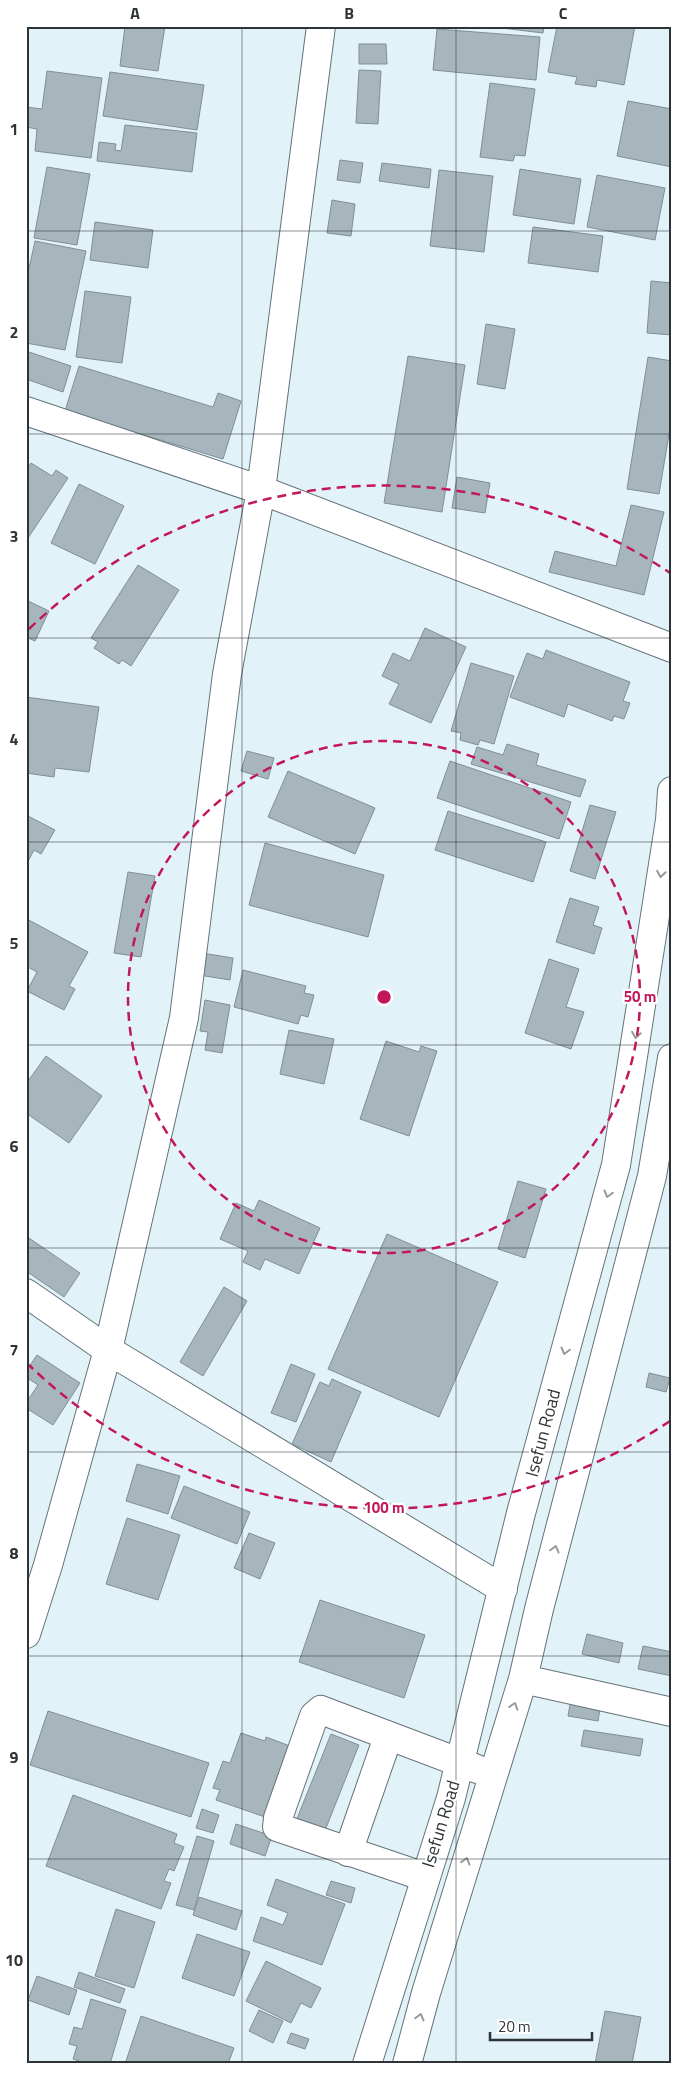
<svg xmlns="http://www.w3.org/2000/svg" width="698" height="2090" font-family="'Titillium Web',sans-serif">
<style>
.building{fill:#a7b6bd;stroke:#808f95}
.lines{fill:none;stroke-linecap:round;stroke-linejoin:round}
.minor-casing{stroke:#647279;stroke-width:30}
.minor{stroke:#fff;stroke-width:28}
.oneway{stroke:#96999a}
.grid{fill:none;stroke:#2d3336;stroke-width:1;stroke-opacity:0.55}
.ring{fill:none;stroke:#c2185b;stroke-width:2.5;stroke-dasharray:9 6}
.labels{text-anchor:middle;stroke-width:4.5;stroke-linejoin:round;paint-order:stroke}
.street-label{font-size:18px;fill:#2d3336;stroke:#fff}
.centre{fill:#c2185b;stroke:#fff;stroke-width:2.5}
.ring-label{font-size:15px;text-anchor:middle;font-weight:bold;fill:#c2185b;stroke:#fff;stroke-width:4.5;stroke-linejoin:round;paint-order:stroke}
.neatline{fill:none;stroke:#2d3336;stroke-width:2}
.grid-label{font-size:16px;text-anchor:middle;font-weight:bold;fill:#2d3336}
</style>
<rect width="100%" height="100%" fill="#e2f2f9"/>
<path class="building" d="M125,26H165L158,71L120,66Z
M485,26H544L543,33Z
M557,26H635L624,85L597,80L596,87L575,84L577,77L548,72Z
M437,29L540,37L536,80L433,70Z
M359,44H386L387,64H359Z
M359,70L381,71L378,124L356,123Z
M47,71L102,78L91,158L35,151L37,129L26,127V107L42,109Z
M110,72L204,85L197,130L103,116Z
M490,83L535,89L525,156L515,155L513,161L480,157Z
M628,101L672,109V167L617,156Z
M125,125L197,133L192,172L97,161L99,142L116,144L115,150L121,151Z
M340,160L363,163L360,183L337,180Z
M382,163L431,169L429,188L379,181Z
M47,167L90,174L77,245L34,238Z
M520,169L581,179L574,224L513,215Z
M439,170L493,176L484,252L430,246Z
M597,175L665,188L655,240L587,227Z
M332,200L355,204L351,236L327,233Z
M95,222L153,230L148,268L90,260Z
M533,227L603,236L598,272L528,263Z
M35,241L86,251L65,350L26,343V282Z
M651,281L672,283V335L647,333Z
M85,291L131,297L122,363L76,357Z
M486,324L515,329L505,389L477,384Z
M26,351L71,366L63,392L26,379Z
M408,356L465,365L442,512L384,503Z
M648,357L672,361V416L659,494L627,489Z
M79,366L213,407L218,393L241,401L223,459L65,411Z
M31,463L52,476L56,470L68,478L26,541V470Z
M457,477L490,483L485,513L452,508Z
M79,484L124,506L95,564L51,543Z
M631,505L664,512L644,595L549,572L555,551L616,566Z
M138,565L179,590L131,666L122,660L119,664L94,648L98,642L91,638Z
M26,600L49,611L35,641L26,637Z
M425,628L466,647L431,723L389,704L399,684L382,676L393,653L410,661Z
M546,650L630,682L623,701L630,703L624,719L614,716L612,721L568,704L564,717L510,697L527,653L543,659Z
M471,663L514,676L494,744L480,740L478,745L460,740L461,733L451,731Z
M26,697L99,707L89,772L55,768L54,777L26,773Z
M507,744L539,754L536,765L586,780L580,797L471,764L477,747L503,755Z
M247,751L274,758L268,779L241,771Z
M450,761L571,802L559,839L437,798Z
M288,771L375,808L355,854L268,817Z
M590,805L616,812L595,879L570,871Z
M448,811L546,842L533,882L435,850Z
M26,815L55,830L41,854L34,850L26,865Z
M265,843L384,875L368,937L249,905Z
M128,872L155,876L141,957L114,953Z
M570,898L599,907L593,925L602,928L594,954L556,942Z
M27,919L88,952L69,986L75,989L64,1010L27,991L37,972L26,966Z
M202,953L233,958L230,980L199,975Z
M549,959L579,969L566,1007L584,1012L571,1049L525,1033Z
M243,970L306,986L304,993L314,995L308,1017L301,1015L298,1024L234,1007Z
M205,1000L230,1005L222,1053L205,1050L208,1032L200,1031Z
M289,1030L334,1039L324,1084L280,1074Z
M386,1041L419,1052L421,1046L437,1051L409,1136L360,1119Z
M46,1056L102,1096L69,1143L26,1113V1084Z
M518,1181L546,1189L525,1258L498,1249Z
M259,1200L320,1228L299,1274L265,1259L260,1270L243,1262L248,1251L220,1239L236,1203L254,1211Z
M387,1234L498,1282L439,1417L328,1369Z
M26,1236L80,1273L64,1297L26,1271Z
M224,1287L247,1301L203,1376L180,1362Z
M37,1355L80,1383L53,1425L26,1408V1403L38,1385L26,1377V1371Z
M291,1364L315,1374L296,1422L271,1413Z
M649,1373L670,1378L666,1392L646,1387Z
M332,1379L361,1392L331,1462L292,1444L320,1382L329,1386Z
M137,1464L180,1476L168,1514L126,1501Z
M184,1486L250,1512L237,1544L171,1518Z
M127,1518L180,1535L158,1600L106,1584Z
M249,1533L275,1543L260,1579L234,1568Z
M320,1600L425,1635L404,1698L299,1662Z
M587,1634L623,1643L619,1663L582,1654Z
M643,1646L672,1652V1676L638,1669Z
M571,1698L601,1703L598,1721L568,1716Z
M48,1711L209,1763L191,1817L30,1765Z
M584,1730L643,1739L640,1756L581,1746Z
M241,1733L265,1741L266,1737L290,1746L265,1817L216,1800L220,1790L213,1788L223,1761L230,1763Z
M331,1734L359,1745L324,1833L296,1821Z
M73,1795L177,1834L174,1843L184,1847L174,1871L169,1869L164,1881L171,1883L161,1909L46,1866Z
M202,1809L219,1815L213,1833L196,1828Z
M236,1824L272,1836L265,1856L230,1844Z
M197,1836L214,1841L194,1910L176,1905Z
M276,1879L345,1904L322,1965L253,1941L261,1917L283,1925L288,1913L267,1905Z
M331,1881L355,1888L351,1903L326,1895Z
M199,1897L242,1911L236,1930L193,1915Z
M116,1909L155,1922L134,1988L95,1976Z
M197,1934L250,1952L234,1996L182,1978Z
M266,1961L321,1988L311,2008L301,2003L291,2023L246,2001Z
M79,1972L125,1989L120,2003L74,1987Z
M37,1976L77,1990L69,2015L28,2000Z
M91,1999L126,2010L110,2064H87L73,2059L77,2046L69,2044L74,2027L82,2029Z
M259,2010L283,2021L273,2043L249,2031Z
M605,2011L641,2017L632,2064H595Z
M141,2016L234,2048L228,2064H125Z
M291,2033L309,2039L305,2049L287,2043Z"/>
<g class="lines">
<g class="minor-casing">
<path id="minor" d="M26,411L261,490L672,648
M26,1293L108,1350L503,1589
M26,1634L48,1565L108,1350L184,1018L227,674L261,490L321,26
M523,1679L672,1712
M348,1852L388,1737
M425,1877L277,1827L278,1818L314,1716L321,1710L477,1769
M367,2064L451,1798L521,1513L616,1165L670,820L672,791
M407,2064L426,1993L523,1679L539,1609L652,1176L672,1058"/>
</g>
<use href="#minor" class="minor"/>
</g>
<defs><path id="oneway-chevron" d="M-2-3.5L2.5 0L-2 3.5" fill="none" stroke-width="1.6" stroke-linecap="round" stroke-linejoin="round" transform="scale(1.25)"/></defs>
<g class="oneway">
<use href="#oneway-chevron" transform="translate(661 874) rotate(99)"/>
<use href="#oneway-chevron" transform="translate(636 1035) rotate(99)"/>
<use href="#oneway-chevron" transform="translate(608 1194) rotate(105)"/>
<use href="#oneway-chevron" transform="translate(565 1351) rotate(105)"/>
<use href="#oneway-chevron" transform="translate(555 1549) rotate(-75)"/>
<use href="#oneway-chevron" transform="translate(514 1706) rotate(-72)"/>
<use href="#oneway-chevron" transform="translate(466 1861) rotate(-73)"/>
<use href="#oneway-chevron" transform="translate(420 2017) rotate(-75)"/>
</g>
<path class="grid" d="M242,26V2064M456,26V2064M26,231H672M26,434H672M26,638H672M26,842H672M26,1045H672M26,1248H672M26,1452H672M26,1656H672M26,1859H672"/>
<g class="ring">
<circle cx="384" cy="997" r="256"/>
<path d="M670 1421A511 511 0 0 1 29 1365M29 629A511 511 0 0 1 670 573"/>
</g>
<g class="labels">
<g class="street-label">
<text transform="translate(543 1433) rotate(-75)" y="6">Isefun Road</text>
<text transform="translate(441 1824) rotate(-73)" y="6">Isefun Road</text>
</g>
</g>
<circle cx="384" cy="997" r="8" class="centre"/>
<g class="ring-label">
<text x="640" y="1002">50 m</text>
<text x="384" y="1513">100 m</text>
</g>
<rect width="698" height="2090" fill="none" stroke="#ffffff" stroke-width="55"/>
<path d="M490 2032v8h102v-8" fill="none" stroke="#2d3336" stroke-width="2.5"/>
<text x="498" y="2032" font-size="15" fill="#2d3336" stroke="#ffffff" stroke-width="4" paint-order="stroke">20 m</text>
<rect x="28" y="28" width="642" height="2034" class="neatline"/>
<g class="grid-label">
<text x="135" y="19">A</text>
<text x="349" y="19">B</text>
<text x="563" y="19">C</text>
<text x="14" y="135">1</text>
<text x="14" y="338">2</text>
<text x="14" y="542">3</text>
<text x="14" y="745">4</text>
<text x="14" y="949">5</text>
<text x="14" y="1152">6</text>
<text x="14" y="1356">7</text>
<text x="14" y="1559">8</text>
<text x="14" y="1763">9</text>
<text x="14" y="1966">10</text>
</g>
</svg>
